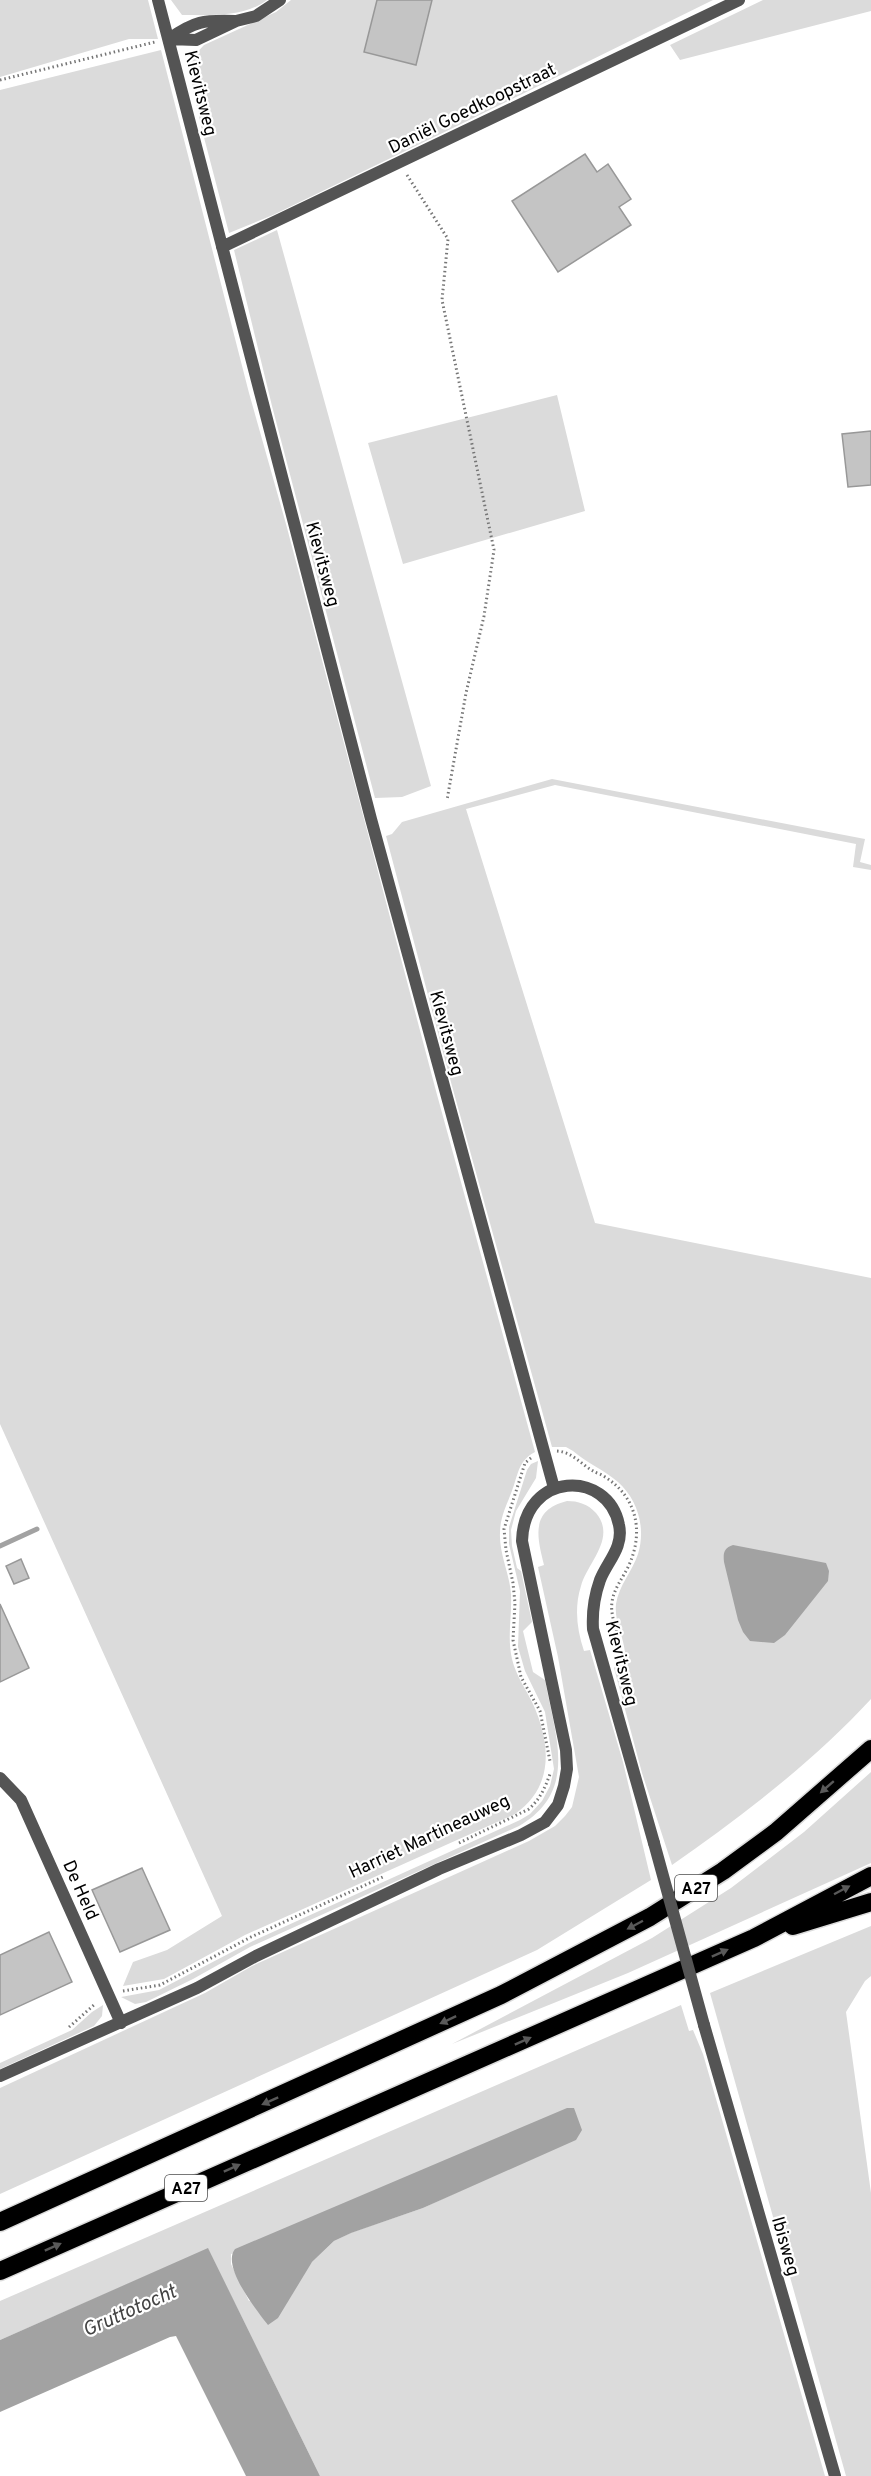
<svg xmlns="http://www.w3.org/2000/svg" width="871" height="2476" font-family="Overpass,sans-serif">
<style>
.green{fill:#dbdbdb;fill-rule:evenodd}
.water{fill:#a2a2a2}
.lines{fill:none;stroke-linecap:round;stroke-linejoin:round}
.stream{stroke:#a2a2a2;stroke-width:5}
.building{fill:#c4c4c4;stroke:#989898;stroke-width:1.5}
.highway-casing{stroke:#dbdbdb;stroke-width:21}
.path{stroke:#767676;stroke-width:3;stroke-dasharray:1.5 3;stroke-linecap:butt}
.street{stroke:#545454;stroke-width:12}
.highway{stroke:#000;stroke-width:18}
.street-bridge{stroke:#545454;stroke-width:12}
.oneway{fill:#595959}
.labels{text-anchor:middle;stroke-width:4.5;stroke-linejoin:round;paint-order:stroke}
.shield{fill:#fff;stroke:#4c4c4c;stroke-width:1.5}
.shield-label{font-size:16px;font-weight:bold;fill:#000}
.street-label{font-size:18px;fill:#000;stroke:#fff}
.water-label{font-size:20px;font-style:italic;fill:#434343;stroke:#fff}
</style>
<rect width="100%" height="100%" fill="#fff"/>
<path class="green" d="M0,0H148L158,39H129L0,77Z
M171,0H267C243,18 210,15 182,15Z
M291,0H713L457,126L273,215L229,233L201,126L189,69L190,60L204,45L276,12Z
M763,0H871V11L680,60L670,45Z
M161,50L249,393L286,524L436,1091L535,1452C520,1460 519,1470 514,1485C509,1501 500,1515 500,1533C499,1554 510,1574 511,1595C512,1617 507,1637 512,1659C516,1676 526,1689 533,1704C551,1744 554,1787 515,1814L245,1935L164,1979L123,1986L133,1962L167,1950L222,1916L0,1424V90Z
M277,230L431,786L402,797L375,798L272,406L234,250Z
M557,395L585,511L403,564L368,443Z
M552,779L865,839L860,862L871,865V870L853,867L856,844L555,785L466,809L595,1223L871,1278V1699C812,1763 743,1815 672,1865L642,1773L614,1668L625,1654C624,1636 614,1622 616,1604C619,1585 632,1572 638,1554C646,1528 638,1500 618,1482C604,1470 587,1463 573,1451L566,1447H552L452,1086L386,836L392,834L402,822Z
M538,1461L536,1478L516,1511L511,1530L512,1546L517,1568L521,1571L532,1622L523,1631L533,1672L545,1680C555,1736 579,1791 519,1826L250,1947L193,1979L146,2002L135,2004L121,1997L159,1990L253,1941L520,1820L530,1814L542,1801L550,1786L554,1769L545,1712L525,1671L518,1647L520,1591L509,1544V1527L527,1470L531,1464Z
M567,1501C578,1501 588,1504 596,1513C617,1538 587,1563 581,1586C574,1608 577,1630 584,1651L590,1650L623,1762L651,1880L537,1950L0,2194V2088L205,1993L252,1966L529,1841L555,1826L565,1816L572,1807L579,1777L558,1657L538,1567L544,1565C537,1537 530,1510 567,1501Z
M871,1772V1863L628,1973L452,2044L652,1938L731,1888L804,1832Z
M871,1926V1976L865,1981L846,2012L871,2193V2476H846L710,1993Z
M103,2005L102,2016L94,2026L0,2069V2063L72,2030L92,2012Z
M681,2005L689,2031L693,2030L703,2054L825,2476H320L208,2249L0,2340V2301ZM490,2177L423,2208L350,2233L334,2241L312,2262L249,2301L231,2264V2254Z"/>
<path class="water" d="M733,1545L826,1563L829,1571L828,1581L785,1635L774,1643L750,1641L743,1632L738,1620L724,1562C723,1553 724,1548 733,1545Z
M567,2108H574L582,2130L576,2140L423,2208L351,2233L334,2241L312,2262L278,2318L268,2325C257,2311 221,2266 235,2249Z
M208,2248L320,2476H246L176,2336L170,2337L0,2412V2340Z"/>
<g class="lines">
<path class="stream" d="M0,1546L37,1529"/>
</g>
<path class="building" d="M377,0H432L416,65L364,52Z
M585,154L597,172L608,164L631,199L619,207L631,225L558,272L512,201Z
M871,431V485L848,487L842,434Z
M21,1559L29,1578L14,1584L6,1566Z
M0,1604L29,1668L0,1682Z
M142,1868L170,1930L120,1952L92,1890Z
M49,1932L72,1982L0,2015V1955Z"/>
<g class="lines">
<g class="highway-casing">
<path id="highway" d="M793,1926L871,1902
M0,2222L501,1995L650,1917L723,1871L776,1832L871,1749
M0,2271L754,1938L871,1876"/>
</g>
<path class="path" d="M0,80L155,42
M407,175L448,239L442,300L494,550L484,616L466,693L447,800
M557,1451C572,1452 581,1464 593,1471C596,1473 601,1474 605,1477C637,1497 644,1532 629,1565C623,1578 614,1588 612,1602C609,1622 626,1642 617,1660
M531,1458L525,1463L504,1529L506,1550L513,1583L515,1603L513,1640L521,1677L540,1711L550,1761
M459,1843L529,1809C540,1799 545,1788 550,1774
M123,1991L160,1985L251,1937L385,1876
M69,2027L95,2004"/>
<path class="street" d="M158,0L371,819L554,1488
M169,39L196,40L236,21L256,16L280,0
M169,39C195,21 203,20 235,21
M222,247L739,0
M0,1778L21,1800L121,2023
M704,2025L835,2476
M0,2076L197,1988L256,1956L439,1869L521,1835L545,1822L558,1805L564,1786L567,1769L566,1750L522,1541C524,1471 608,1469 619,1525C624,1547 607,1562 600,1580C594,1597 592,1612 593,1629L654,1843"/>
<use href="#highway" class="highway"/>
<path class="street-bridge" d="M654,1843L704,2025"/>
</g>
<defs><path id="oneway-solid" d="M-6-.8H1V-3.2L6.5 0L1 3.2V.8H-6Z" transform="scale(1.5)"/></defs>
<g class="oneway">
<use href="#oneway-solid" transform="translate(827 1787) rotate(139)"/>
<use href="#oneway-solid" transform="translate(842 1890) rotate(-28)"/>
<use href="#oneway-solid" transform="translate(635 1925) rotate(152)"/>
<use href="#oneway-solid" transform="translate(720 1953) rotate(-24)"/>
<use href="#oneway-solid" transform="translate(448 2020) rotate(155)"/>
<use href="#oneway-solid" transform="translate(523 2041) rotate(-24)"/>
<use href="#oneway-solid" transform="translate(270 2101) rotate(156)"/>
<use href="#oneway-solid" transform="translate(232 2168) rotate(-24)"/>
<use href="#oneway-solid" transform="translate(53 2247) rotate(-24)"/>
</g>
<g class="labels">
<g class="shield">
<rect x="675" y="1875" width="42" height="26" rx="4.5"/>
<rect x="165" y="2175" width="42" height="26" rx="4.5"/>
</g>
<g class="shield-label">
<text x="696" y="1894">A27</text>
<text x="186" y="2194">A27</text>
</g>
<g class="street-label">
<text transform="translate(201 93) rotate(76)" y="6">Kievitsweg</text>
<text transform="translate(472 108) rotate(-26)" y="6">Daniël Goedkoopstraat</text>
<text transform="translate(323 564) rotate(75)" y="6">Kievitsweg</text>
<text transform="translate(447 1033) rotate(75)" y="6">Kievitsweg</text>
<text transform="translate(622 1663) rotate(76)" y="6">Kievitsweg</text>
<text transform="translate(429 1836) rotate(-25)" y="6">Harriet Martineauweg</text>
<text transform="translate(81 1890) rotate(66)" y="6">De Held</text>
<text transform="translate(786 2246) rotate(74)" y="6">Ibisweg</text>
</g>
<g class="water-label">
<text transform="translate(129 2310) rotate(-24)" y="7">Gruttotocht</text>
</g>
</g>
</svg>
